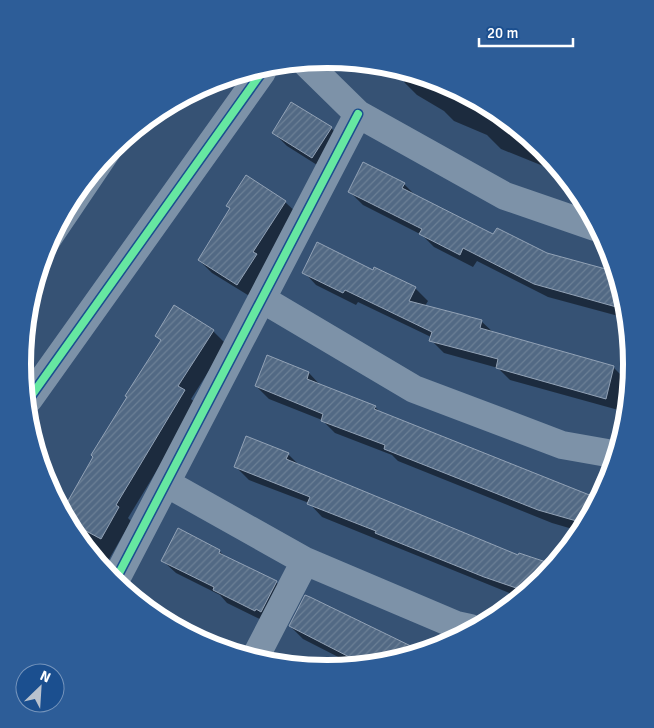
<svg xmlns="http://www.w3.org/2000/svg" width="654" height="728" font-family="Signika,sans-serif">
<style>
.shadow{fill:#0007}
.building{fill:url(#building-hatch);stroke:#92a2b6}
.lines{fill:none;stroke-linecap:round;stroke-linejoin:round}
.service{stroke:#7d92a8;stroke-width:15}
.minor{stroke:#7d92a8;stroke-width:28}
.tertiary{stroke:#7d92a8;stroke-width:28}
.cycleway-casing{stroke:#1b4f8f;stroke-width:11}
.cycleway{stroke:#66e7a1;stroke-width:8}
.rim{fill:none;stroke:#fff;stroke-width:6}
</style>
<defs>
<pattern id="building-hatch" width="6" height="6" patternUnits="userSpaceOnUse" patternTransform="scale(1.25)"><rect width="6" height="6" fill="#526984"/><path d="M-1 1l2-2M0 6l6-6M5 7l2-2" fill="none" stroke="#6c8096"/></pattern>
</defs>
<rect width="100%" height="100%" fill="#365274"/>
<path class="shadow" d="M408,76L444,83L543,149L563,180L557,174L558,172L501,149L487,135L454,121L444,111L417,95L404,82Z
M331,128L344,141L325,170L287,146L274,133Z
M404,184L416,196L494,236L546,255L614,275L622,317L548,297L477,261L473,267L434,247L422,235L363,205L350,192Z
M285,202L298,214L251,297L212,273L199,260Z
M304,272H373L415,288L428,301L425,306L481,321L495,334L613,367L621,375L629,376L622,411L510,380L498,368L444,353L431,340V337L358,302L356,305L316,285Z
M213,331L226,344L191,399L197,404L128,518L131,521L104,568L65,509L162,341L156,336Z
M268,357L309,373L322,387L375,407L382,414L594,502L576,530L552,523L398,461L392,455L335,433L322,420L269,399L256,386Z
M288,454L301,467L519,557L520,555L551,566L542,580L517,596L322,517L309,503L249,480L236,467Z
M219,551L227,558L276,582L289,595L268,623L227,603L220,595L176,573L163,561Z
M305,597L418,650L352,664L303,639L290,626Z"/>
<path class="building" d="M291,102L332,127L312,158L272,133Z
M363,162L405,183L402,188L493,234L497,228L547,253L613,271L620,308L534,284L463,248L460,255L419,234L422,229L348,192Z
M246,175L286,201L253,252L257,254L237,285L198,260L230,208L226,206Z
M317,242L373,270L374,267L416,287L409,301L482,320L480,328L614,366L606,399L496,368L498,359L429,341L432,332L345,290L343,293L302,273Z
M174,305L214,330L178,386L185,390L116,505L119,507L101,539L75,525L64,508L93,457L91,455L127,397L125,396L161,340L155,336Z
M267,355L309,372L307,379L376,406L374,409L597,498L580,522L538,510L384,449L385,445L321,421L323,414L255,386Z
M246,436L289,453L286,459L518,555L519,553L546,562V574L542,580L525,591L484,577L375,533L376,531L307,504L310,497L234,467Z
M178,528L220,550L219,553L277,581L261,612L256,609L255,611L213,590L214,587L161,561Z
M305,595L310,597L419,650L359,662L289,626Z"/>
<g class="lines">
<path class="service" d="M45,254L120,143"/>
<path class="minor" d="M307,64L358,114L505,196L595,227
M262,299L414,389L562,445L613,454
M166,483L305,561L456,625L470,628
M115,581L358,114
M257,654L305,561"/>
<path class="tertiary" d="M29,399L262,72"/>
<g class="cycleway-casing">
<path id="cycleway" d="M29,399L262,72
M115,581L358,114"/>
</g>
<use href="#cycleway" class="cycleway"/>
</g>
<path d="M0 0H654V728H0ZM31 364a296 296 0 1 1 592 0a296 296 0 1 1-592 0Z" fill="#2d5d98" fill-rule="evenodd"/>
<path class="rim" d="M31 364a296 296 0 1 1 592 0a296 296 0 1 1-592 0Z"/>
<g transform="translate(40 688) rotate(25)"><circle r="24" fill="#1b4f8f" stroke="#7695bc"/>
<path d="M0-4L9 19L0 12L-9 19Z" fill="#b9c2ce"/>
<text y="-8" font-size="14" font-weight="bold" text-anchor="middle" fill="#ffffff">N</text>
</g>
<path d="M479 38v8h94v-8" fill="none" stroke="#ffffff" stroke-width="2.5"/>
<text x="487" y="38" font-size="15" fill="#ffffff" stroke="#1b4f8f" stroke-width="4" paint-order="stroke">20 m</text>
</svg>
